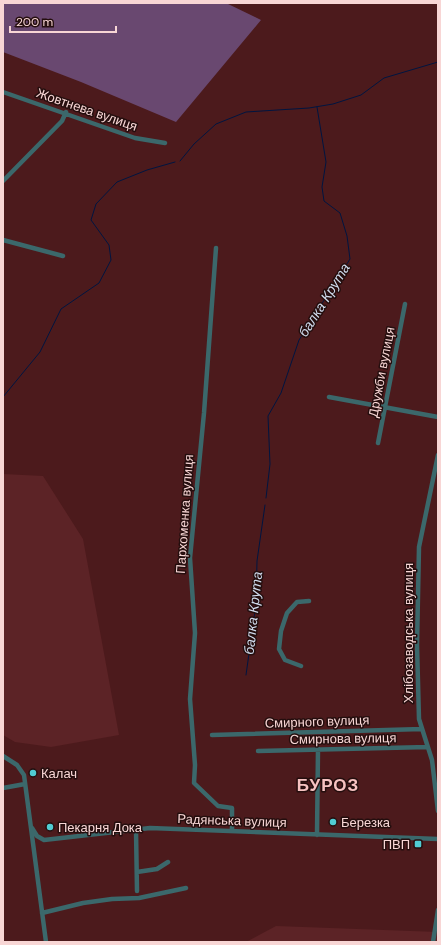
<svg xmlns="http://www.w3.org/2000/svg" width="441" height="945" font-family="'DM Sans',sans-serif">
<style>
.built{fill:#5c2326}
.green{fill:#694870}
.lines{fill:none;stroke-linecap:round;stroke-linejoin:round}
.stream{stroke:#001540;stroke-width:1}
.minor{stroke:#3b686b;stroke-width:4.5}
.poi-dot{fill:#51ccd3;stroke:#240e0e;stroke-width:1.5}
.labels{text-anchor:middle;stroke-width:3;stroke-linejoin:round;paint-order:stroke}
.street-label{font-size:13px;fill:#f8d6d5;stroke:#240e0e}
.poi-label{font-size:13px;fill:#f8d6d5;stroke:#240e0e;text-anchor:start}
.water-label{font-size:14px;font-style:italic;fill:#d0dbed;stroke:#240e0e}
.district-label{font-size:17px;font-weight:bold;letter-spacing:1px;fill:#f7c2c1;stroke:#240e0e}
</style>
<rect width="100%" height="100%" fill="#4c1a1c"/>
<path class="built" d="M3,474L43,476L83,539L119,735L51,747L15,742L3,735Z
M276,926L438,932V942H246Z"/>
<path class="green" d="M3,3H226L261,20L176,122L81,82L3,52Z"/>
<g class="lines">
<path class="stream" d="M180,161L194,144L216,124L246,112L309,108L333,104L361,95L384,78L438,62
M3,397L40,352L61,309L99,283L111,260L109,245L91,220L96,204L117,182L147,170L175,162
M266,498L270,464L268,416L281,393L299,340L350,259L347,236L340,213L324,201L322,187L326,162L317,107
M246,675L256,604L257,561L265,505"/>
<path class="minor" d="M3,92L135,138L165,143
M3,181L62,121L66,112
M3,240L63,256
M216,248L204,413L190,558L195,633L190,699L195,765L194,783L218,806L232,808V831
M329,397L438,417
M378,443L405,304
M438,455L419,547L417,645L419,719L432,760L438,811
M301,666L285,660L279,649L281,631L287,613L297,602L309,601
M212,735L422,729
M258,751L428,747
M3,756L17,765L24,775L46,942
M3,788L25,784
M32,828L37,836L44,840L150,828L438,839
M136,830L137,891
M317,835L318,749
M137,872L157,869L168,862
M42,913L83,903L112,899L139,898L186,888
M433,942L438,910"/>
</g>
<g class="poi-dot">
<circle cx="33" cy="773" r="4"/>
<circle cx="333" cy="822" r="4"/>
<circle cx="50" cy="827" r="4"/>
<rect x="414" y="840" width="8" height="8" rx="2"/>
</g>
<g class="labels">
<g class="street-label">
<text transform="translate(87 109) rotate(19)" y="5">Жовтнева вулиця</text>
<text transform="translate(381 372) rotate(-79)" y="5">Дружби вулиця</text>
<text transform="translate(184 514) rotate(-86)" y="5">Пархоменка вулиця</text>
<text transform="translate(408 633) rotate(-90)" y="5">Хлібозаводська вулиця</text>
<text transform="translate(317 721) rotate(-2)" y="5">Смирного вулиця</text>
<text transform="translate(343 738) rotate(-1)" y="5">Смирнова вулиця</text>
<text transform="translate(232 820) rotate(2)" y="5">Радянська вулиця</text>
</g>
<g class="poi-label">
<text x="41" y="778">Калач</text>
<text x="341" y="827">Березка</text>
<text x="58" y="832">Пекарня Дока</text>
<text x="410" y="849" text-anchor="end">ПВП</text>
</g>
<g class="water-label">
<text transform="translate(324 300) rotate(-58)" y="5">балка Крута</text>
<text transform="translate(253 613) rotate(-84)" y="5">балка Крута</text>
</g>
<g class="district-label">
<text x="328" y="791">БУРОЗ</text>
</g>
</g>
<rect width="441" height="945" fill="none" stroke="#f8d6d5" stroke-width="8"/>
<path d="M10 26v6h106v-6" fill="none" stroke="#f8d6d5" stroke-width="2"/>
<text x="16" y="26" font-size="12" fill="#f8d6d5" stroke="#240e0e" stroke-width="3" paint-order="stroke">200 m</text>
</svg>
